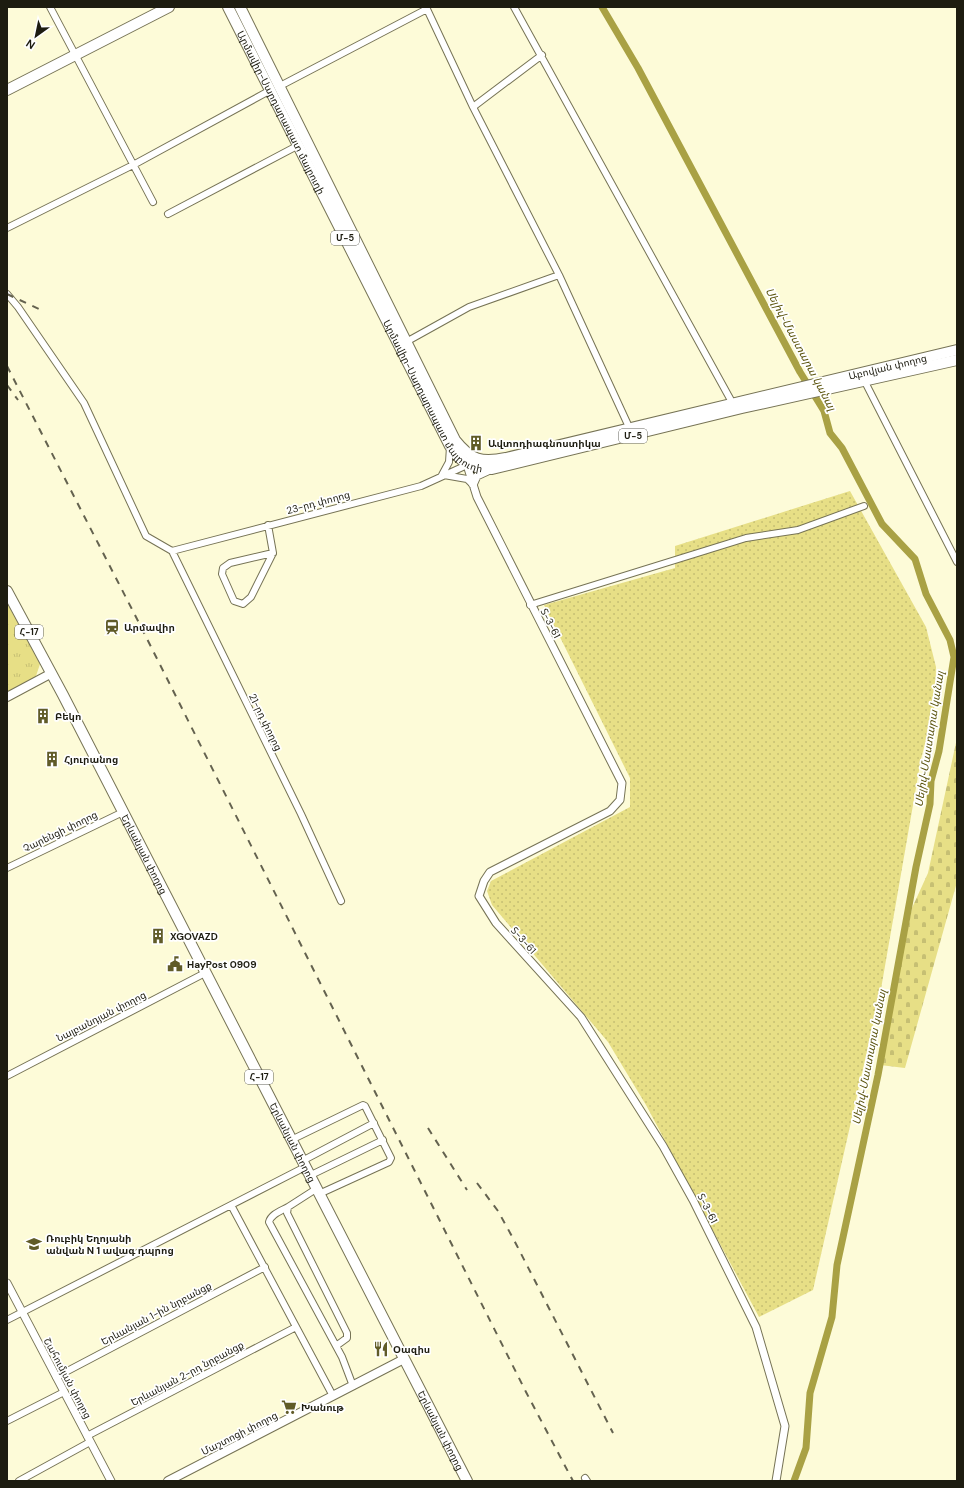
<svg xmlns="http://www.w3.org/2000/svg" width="964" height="1488" font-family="'DM Sans','Noto Sans Armenian',sans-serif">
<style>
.cemetery{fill:url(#cemetery-stones)}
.park{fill:url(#park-tufts)}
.garden{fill:url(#garden-dots)}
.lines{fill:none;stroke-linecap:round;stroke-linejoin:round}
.canal{stroke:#a9a144;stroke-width:7}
.minor-casing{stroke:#767355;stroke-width:8}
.tertiary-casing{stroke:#767355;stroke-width:9}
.secondary-casing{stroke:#767355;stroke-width:10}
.trunk-casing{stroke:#767355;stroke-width:12}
.minor{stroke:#fff;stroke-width:6}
.tertiary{stroke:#fff;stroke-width:7}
.secondary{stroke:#fff;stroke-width:8}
.trunk{stroke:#fff;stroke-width:10}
.rail{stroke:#64624f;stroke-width:2;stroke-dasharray:7 7;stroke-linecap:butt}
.labels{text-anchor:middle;stroke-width:3.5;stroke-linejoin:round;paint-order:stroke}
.shield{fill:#fff;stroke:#616058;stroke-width:1}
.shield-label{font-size:9px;font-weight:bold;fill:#1d1c10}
.street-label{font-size:10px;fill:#1d1c10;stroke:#fff}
.poi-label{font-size:10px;font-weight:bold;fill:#1d1c10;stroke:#fff;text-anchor:start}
.water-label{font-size:11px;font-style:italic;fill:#5b540d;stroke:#fff}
</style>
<defs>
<pattern id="cemetery-stones" width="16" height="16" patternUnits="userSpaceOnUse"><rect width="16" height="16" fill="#e7df86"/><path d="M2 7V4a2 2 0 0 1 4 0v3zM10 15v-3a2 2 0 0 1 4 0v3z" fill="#c6bf73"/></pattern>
<pattern id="park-tufts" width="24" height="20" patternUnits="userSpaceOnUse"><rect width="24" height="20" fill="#e7df86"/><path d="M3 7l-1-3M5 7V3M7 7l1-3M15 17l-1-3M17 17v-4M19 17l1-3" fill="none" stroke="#c6bf73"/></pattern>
<pattern id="garden-dots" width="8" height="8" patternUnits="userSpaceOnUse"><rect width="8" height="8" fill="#e7df86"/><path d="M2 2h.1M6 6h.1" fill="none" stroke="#c6bf73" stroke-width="1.8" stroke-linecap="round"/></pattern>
</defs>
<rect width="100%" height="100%" fill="#fdfbd8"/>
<path class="cemetery" d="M957,738V882L905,1068L880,1065L912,908L928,873Z"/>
<path class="park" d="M7,603L40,664L35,679L7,694Z"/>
<path class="garden" d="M850,491L926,627L936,667L935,705L921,759L881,989L813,1290L759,1317L646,1105L608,1042L492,905L487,891L491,881L630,807V778L544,605L675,568V546Z"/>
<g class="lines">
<path class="canal" d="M602,7L638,68L800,372L824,411L830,433L842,448L882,524L915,559L926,594L950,640L954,657L939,751L931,781L930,804L916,867L878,1075L837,1265L832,1317L810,1393L806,1448L794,1481"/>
<g class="minor-casing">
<path id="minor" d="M50,7L153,202
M426,7L473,107L559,275L629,427
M514,7L733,404
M280,86L427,9
M473,107L542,55
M168,214L297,146
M7,228L135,164L269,91
M7,294L18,307L84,403L146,536L172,551
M406,342L469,307L559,275
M864,380L957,562
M442,475L449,462L450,447
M444,475L467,479L473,485
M268,525L273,553L251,597L243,604L234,601L222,574L223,568L230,563L273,553
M172,551L301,814L341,901
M172,551L421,486L467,465
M530,605L746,538L798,530L864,506
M7,868L123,812
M7,1076L205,973
M291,1140L363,1105L365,1106L391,1158L389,1162L319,1194
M302,1161L374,1123
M309,1176L383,1140
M316,1189L288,1207L287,1213L347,1333V1338L336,1346
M231,1205L333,1396
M288,1207C281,1211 271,1214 269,1222L342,1357L353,1386
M7,1320L305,1167
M56,1377L265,1267
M7,1421L64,1392
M87,1436L296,1327
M585,1478L587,1481
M19,1481L90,1442"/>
</g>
<g class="tertiary-casing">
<path id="tertiary" d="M467,465L477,497L622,783L620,800L610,811L490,872L484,881L479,896L496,923L581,1017L663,1146L693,1200L756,1327L785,1426L776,1481
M473,485L477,476L490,470
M7,1283L111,1481"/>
</g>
<g class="secondary-casing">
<path id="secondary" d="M7,697L50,674
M168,1481L404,1359"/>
</g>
<g class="trunk-casing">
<g id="trunk">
<path id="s1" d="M228,7L450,446C460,463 473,469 492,469L742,408L957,360"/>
<path id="s2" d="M240,7L455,440C471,460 481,463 506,458L957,350"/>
<path d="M7,90L169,7"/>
<path id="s3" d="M7,591L63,695L467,1481"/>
</g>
</g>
<use href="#minor" class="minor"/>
<use href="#tertiary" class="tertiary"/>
<use href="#secondary" class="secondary"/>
<use href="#trunk" class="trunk"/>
<path class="rail" d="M7,294L43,311
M7,366L137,619L526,1392L573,1481
M7,385L18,400
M428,1128L467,1190
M477,1183L498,1211L514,1240L613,1433"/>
</g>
<defs>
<g id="building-bare" transform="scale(1.2)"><path d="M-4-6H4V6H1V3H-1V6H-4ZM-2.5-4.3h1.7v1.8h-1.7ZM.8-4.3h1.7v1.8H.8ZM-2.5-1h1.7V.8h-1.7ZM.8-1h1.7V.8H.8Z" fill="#605b28" stroke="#fff" stroke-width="2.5" paint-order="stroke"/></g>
<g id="station-bare" transform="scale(1.2)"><path d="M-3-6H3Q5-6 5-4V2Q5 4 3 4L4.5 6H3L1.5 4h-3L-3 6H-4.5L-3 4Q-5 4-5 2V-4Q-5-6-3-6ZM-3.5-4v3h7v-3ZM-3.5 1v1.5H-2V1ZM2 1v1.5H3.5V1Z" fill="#605b28" stroke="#fff" stroke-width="2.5" paint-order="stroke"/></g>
<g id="civic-bare" transform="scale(1.2)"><path d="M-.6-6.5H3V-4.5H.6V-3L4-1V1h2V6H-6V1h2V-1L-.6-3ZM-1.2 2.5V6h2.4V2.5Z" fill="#605b28" stroke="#fff" stroke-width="2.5" paint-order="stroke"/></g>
<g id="school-bare" transform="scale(1.2)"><path d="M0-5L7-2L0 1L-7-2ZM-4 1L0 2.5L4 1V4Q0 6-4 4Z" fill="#605b28" stroke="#fff" stroke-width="2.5" paint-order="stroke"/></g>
<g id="restaurant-bare" transform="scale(1.2)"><path d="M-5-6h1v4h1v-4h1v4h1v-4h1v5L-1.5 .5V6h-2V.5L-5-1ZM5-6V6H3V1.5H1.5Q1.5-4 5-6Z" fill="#605b28" stroke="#fff" stroke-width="2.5" paint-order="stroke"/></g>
<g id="supermarket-bare" transform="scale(1.2)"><path d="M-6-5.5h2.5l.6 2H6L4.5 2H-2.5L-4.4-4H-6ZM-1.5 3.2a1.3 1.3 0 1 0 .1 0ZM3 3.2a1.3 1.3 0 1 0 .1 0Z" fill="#605b28" stroke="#fff" stroke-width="2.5" paint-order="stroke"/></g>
</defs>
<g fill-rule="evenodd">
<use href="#building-bare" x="476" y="443"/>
<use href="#station-bare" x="112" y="627"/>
<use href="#building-bare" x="43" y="716"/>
<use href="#building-bare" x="52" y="759"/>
<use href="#building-bare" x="158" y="936"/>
<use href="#civic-bare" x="175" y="964"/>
<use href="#school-bare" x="34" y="1244"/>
<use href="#restaurant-bare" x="381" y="1349"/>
<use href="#supermarket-bare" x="289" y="1407"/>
</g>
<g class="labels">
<g class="shield">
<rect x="331" y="231" width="28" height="14" rx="3"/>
<rect x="619" y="429" width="28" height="14" rx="3"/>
<rect x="15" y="625" width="28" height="14" rx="3"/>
<rect x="245" y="1070" width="28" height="14" rx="3"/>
</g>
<g class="shield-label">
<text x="345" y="241">Մ-5</text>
<text x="633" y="439">Մ-5</text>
<text x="29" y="635">Հ-17</text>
<text x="259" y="1080">Հ-17</text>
</g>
<g class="street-label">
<text dy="4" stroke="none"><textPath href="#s1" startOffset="118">Արմավիր-Սարդարապատ մայրուղի</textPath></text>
<text dy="4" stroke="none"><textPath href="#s2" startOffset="934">Աբովյան փողոց</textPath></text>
<text dy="4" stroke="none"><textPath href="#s1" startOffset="442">Արմավիր-Սարդարապատ մայրուղի</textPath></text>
<text transform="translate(318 502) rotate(-15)" y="4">23-րդ փողոց</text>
<text transform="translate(551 623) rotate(63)" y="4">Տ-3-61</text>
<text transform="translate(266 722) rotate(64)" y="4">21-րդ փողոց</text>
<text transform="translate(60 831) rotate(-26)" y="4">Չարենցի փողոց</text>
<text dy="4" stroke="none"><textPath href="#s3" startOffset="297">Երևանյան փողոց</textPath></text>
<text transform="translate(524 940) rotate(48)" y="4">Տ-3-61</text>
<text transform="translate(101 1016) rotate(-27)" y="4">Նալբանդյան փողոց</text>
<text dy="4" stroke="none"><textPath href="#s3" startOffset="621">Երևանյան փողոց</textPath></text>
<text transform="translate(708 1208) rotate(63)" y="4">Տ-3-61</text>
<text transform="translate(156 1313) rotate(-28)" y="4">Երևանյան 1-ին նրբանցք</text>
<text transform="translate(187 1373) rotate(-28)" y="4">Երևանյան 2-րդ նրբանցք</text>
<text transform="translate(68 1378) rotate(62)" y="4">Շահումյան փողոց</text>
<text dy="4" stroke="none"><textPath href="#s3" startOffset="945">Երևանյան փողոց</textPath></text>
<text transform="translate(239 1433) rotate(-27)" y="4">Մաշտոցի փողոց</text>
</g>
<g class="poi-label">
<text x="488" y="447">Ավտոդիագնոստիկա</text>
<text x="124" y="631">Արմավիր</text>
<text x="55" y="720">Բեկո</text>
<text x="64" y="763">Հյուրանոց</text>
<text x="170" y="940">XGOVAZD</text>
<text x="187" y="968">HayPost 0909</text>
<text x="46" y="1242">Ռուբիկ Եղոյանի<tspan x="46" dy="12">անվան N 1 ավագ դպրոց</tspan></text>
<text x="393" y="1353">Օազիս</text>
<text x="301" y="1411">Խանութ</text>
</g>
<g class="water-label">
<text transform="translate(801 349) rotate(62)" y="4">Սելիվ֊Մաստարա կանալ</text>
<text transform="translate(929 739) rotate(-81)" y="4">Սելիվ֊Մաստարա կանալ</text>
<text transform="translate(869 1057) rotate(-79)" y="4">Սելիվ֊Մաստարա կանալ</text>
</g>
</g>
<rect width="964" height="1488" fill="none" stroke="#1d1c10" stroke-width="16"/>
<g transform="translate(36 36) rotate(213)" stroke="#ffffff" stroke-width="3" paint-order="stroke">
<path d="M0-3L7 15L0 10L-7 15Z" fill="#1d1c10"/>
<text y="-6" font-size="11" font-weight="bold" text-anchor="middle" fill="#1d1c10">N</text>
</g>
</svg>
